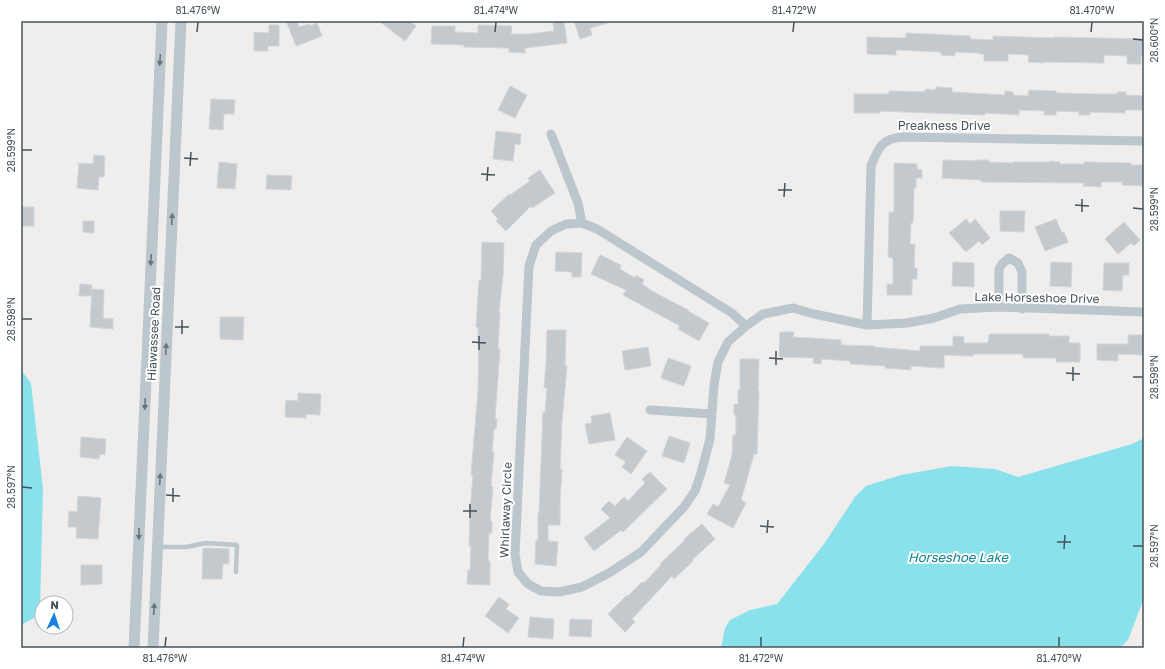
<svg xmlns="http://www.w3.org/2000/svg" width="1165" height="669" font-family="'Golos Text',sans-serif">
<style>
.water{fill:#88e1eb}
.building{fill:#c4c9cd;stroke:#d1d4d9}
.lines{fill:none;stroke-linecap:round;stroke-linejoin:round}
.service{stroke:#bbc6cd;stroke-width:4.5}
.minor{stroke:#bbc6cd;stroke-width:9}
.tertiary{stroke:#bbc6cd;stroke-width:11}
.oneway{fill:#68767c}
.ticks{fill:none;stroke:#45535a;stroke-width:1.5}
.labels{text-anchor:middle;stroke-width:4;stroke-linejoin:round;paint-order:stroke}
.street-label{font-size:12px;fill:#45535a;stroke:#fff}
.water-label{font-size:13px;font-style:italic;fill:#0d8290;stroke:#fff}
.neatline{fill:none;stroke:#45535a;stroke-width:1.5}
.ticks-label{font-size:10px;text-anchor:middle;fill:#45535a}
</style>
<rect width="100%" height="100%" fill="#f0eded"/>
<path class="water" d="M21,370L31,383L43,489L40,608L34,618L21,625Z
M1144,438V598L1128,640L1120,648H721L725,628L730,620L750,610L777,604L824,544L855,497L866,486L901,475L952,466L995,469L1018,477L1132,444Z"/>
<path class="building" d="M293,21H297L299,27L309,24L310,26L317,23L322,36L296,46L287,23Z
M379,21H409L416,26L405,41Z
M564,21L567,43L525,48V53L509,52V48L464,47V45L431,44L432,26H455V32L478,33V25L512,26L511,34H529L554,31L553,22Z
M574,21H607L608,23L590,28L592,35L580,39Z
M269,25H279V46H268V51H254V32L269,33Z
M906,33L970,36V39L993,40V36L1054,38V37L1144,39V55H1141V64H1127V56L1104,55V63L1043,62V63L1028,62L1029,55L1008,54V61H984V54H979V53L955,52V56L941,55V52L896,50V55L867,54V37L906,38Z
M510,86L527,95L515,118L498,110Z
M936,87L952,88V92L1005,95V91L1013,92V95L1028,96L1029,90L1056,91V93L1096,94H1118L1117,92H1126V95L1144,96V110H1125V113L1090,112V115H1079V112L1056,111V115H1044L1045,111L1019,110V115L985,113V115L880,111V113H854V94H889V91L925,92V89L935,90Z
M211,99L235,100L234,114H224L223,130L209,129Z
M496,131L521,134L520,145L515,144L513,161L493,159Z
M94,155L105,156L104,177H99L98,190L77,188L79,163L93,164Z
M943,160L976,161V160H989L988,162L1013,163V162H1050V161L1060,162V164H1084V162L1131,163V165H1144V186L1122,185V182H1101V187L1083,186L1084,183L981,182V180L942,178Z
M219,162L237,164L235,189L217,188Z
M894,163L917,164V169L922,170V178H916V188H914L913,223H911L910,244H915L914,268H917V279H912V295H887V284H893V258L888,257L889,222V212H894Z
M540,170L555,193L532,208L531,206L506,231L496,221L498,219L491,211L509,194L510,195L530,181L528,178Z
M267,175L292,176L291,190L266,189Z
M21,207H34V226H21Z
M1000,211H1025L1024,232L1000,231Z
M966,219L970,224L975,219L990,238L982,245L979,241L966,252L949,233Z
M1056,219L1062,233L1064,232L1068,242L1045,251L1035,227Z
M83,221H94V233L83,232Z
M1124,222L1140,240L1134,246L1131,243L1118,254L1105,239Z
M482,242L504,243L503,276L499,312H500L498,349H500L495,419H497L496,429H494L492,452H494L491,486L493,487L490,521H492V533H489L488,561H490V585L467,584L468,570H470L471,546H469L470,511L473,475H471L478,391L479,338H478V327H476L479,280H481Z
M556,252L582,253L581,277H572V272L555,271Z
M600,255L621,265L620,269L635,278L636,275L644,280L642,284L652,291L688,310V311L709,323L699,341L678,329L680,326L623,295L626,290L591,274Z
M953,262L974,263V287L952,286Z
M1051,262L1072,263L1071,287L1050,286Z
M1104,263H1129V275H1123L1122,291L1103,290Z
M80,284L92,285L91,296H79Z
M92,289L104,290L103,318L113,319V329L90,327Z
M220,317H244L243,340L220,339Z
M547,330H566L565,366H567L562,421L560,469H562L560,502V525H548V541L558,542L556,566L535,564L536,540H538V513H539L543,412L545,413L547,388H544L546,364Z
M780,332H794L793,337L841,340V345L874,346V347L920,351V346H953V336L964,337V343H988L989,334H1049V336H1069V343H1080V362H1056V358H1023V354H974L973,356L944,355V368L911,366V370L885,368V366L850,364V361L822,359L821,364L813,363L814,358L779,357Z
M1128,335H1144V355L1118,354V361L1097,360V344H1128Z
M648,347L651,366L625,370L622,351Z
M668,358L691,366L684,386L661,378Z
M740,359H759L758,391H759L757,454H754L741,500L746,503L733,528L707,514L713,504L718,507L730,485L724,483L732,455L733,435H736V415H734V404H738V390H740Z
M298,393L321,394L320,415L306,414V418L285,417L286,400L298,401Z
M610,413L615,440L589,444L585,424L592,423L591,416Z
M669,436L690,443L684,463L662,456Z
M81,437L106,439L105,455L100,454L99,459L80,457Z
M627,437L647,451L631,474L622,467L626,462L615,455Z
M650,472L667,489L623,532L621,530L594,551L584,538L610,518L601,509L609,501L615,506L624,497L628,501L645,483L642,479Z
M78,496L101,498L98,539L76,538L77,527H68L69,511L77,512Z
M702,524L715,539L692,560L693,561L674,579L672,576L632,619L635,622L625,632L608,614L627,595L628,596L642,582L644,583L661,565L660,564L685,540L684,539Z
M203,548L229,549V564H223L222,579H202Z
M81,565H102V584L81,585Z
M499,597L509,604L506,609L519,618L508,633L485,616Z
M530,617L554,619L553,639L528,637Z
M570,619L592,620L591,637L569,636Z"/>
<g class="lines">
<path class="service" d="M157,547H186L206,543L237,545L236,572"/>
<path class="minor" d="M551,134L578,203L582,223
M999,307V269L1002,264L1009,258L1018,263L1022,272V309
M867,325L871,166C878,148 882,138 903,137L1144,141
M746,326L732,313L597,229L582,223L566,224L551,231L536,245L529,266L515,554L518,572L528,584L541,591L559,592L582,587L609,573L641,552L684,507L695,491L701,473L710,439L714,385L718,362L728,342L746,326L763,314L793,308L814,314L867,325L907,323L934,318L960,309L999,307L1144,312
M650,410L712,414"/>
<path class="tertiary" d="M134,648L162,21
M153,648L181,21"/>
</g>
<defs><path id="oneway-solid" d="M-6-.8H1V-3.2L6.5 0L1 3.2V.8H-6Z"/></defs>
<g class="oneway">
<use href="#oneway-solid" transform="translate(160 60) rotate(93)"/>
<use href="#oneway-solid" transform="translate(172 219) rotate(-87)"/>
<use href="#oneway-solid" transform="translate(151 260) rotate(93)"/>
<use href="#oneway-solid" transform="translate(166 349) rotate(-87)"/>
<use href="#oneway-solid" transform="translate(145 404) rotate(92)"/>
<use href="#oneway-solid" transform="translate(160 479) rotate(-87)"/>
<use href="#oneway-solid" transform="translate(139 534) rotate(92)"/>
<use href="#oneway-solid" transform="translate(154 609) rotate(-87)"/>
</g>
<path class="ticks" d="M197,32L198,22M495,32L496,22M793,32L794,22M1091,32L1092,22M1133,39L1143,40M22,150H32M184,158L198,159M190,166L191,152M481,174L495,175M487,181L488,167M778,190H792M784,197L785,183M1075,205L1089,206M1133,208L1143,209M1082,212V199M22,319H32M175,327H189M182,334V320M472,342L486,343M479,350V336M769,358L783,359M776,365V351M1066,373L1080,374M1133,377H1143M1073,381V367M22,487L32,488M166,495L180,496M173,502V488M463,511H477M470,518V504M760,526L774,527M767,533L768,520M1057,542H1071M1133,546H1143M1064,549L1065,535M165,647L166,637M463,647L464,637M761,647V637M1059,647V637"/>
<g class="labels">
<g class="street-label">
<text x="944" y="130">Preakness Drive</text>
<text transform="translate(1037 298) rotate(1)" y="4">Lake Horseshoe Drive</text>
<text transform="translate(154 334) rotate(-87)" y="4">Hiawassee Road</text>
<text transform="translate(506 510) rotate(-88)" y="4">Whirlaway Circle</text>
</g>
<g class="water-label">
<text x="958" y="562">Horseshoe Lake</text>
</g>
</g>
<rect width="1165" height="669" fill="none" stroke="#ffffff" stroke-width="44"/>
<g transform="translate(54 615) rotate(3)"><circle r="19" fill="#ffffff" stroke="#b5babd"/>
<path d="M0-3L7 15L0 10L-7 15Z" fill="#1983de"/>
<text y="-6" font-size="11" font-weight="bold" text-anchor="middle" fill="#45535a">N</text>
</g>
<rect x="22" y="22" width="1121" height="625" class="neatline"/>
<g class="ticks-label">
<text x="198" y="14">81.476°W</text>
<text x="496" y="14">81.474°W</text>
<text x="794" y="14">81.472°W</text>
<text x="1092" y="14">81.470°W</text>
<text transform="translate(1154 40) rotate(-90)" y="4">28.600°N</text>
<text transform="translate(11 150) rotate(-90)" y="4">28.599°N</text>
<text transform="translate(1154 209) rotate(-90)" y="4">28.599°N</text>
<text transform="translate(11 319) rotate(-90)" y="4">28.598°N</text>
<text transform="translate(1154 377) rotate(-90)" y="4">28.598°N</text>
<text transform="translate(11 487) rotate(-90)" y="4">28.597°N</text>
<text transform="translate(1154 546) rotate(-90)" y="4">28.597°N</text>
<text x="165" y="662">81.476°W</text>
<text x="463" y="662">81.474°W</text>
<text x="761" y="662">81.472°W</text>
<text x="1059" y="662">81.470°W</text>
</g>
</svg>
